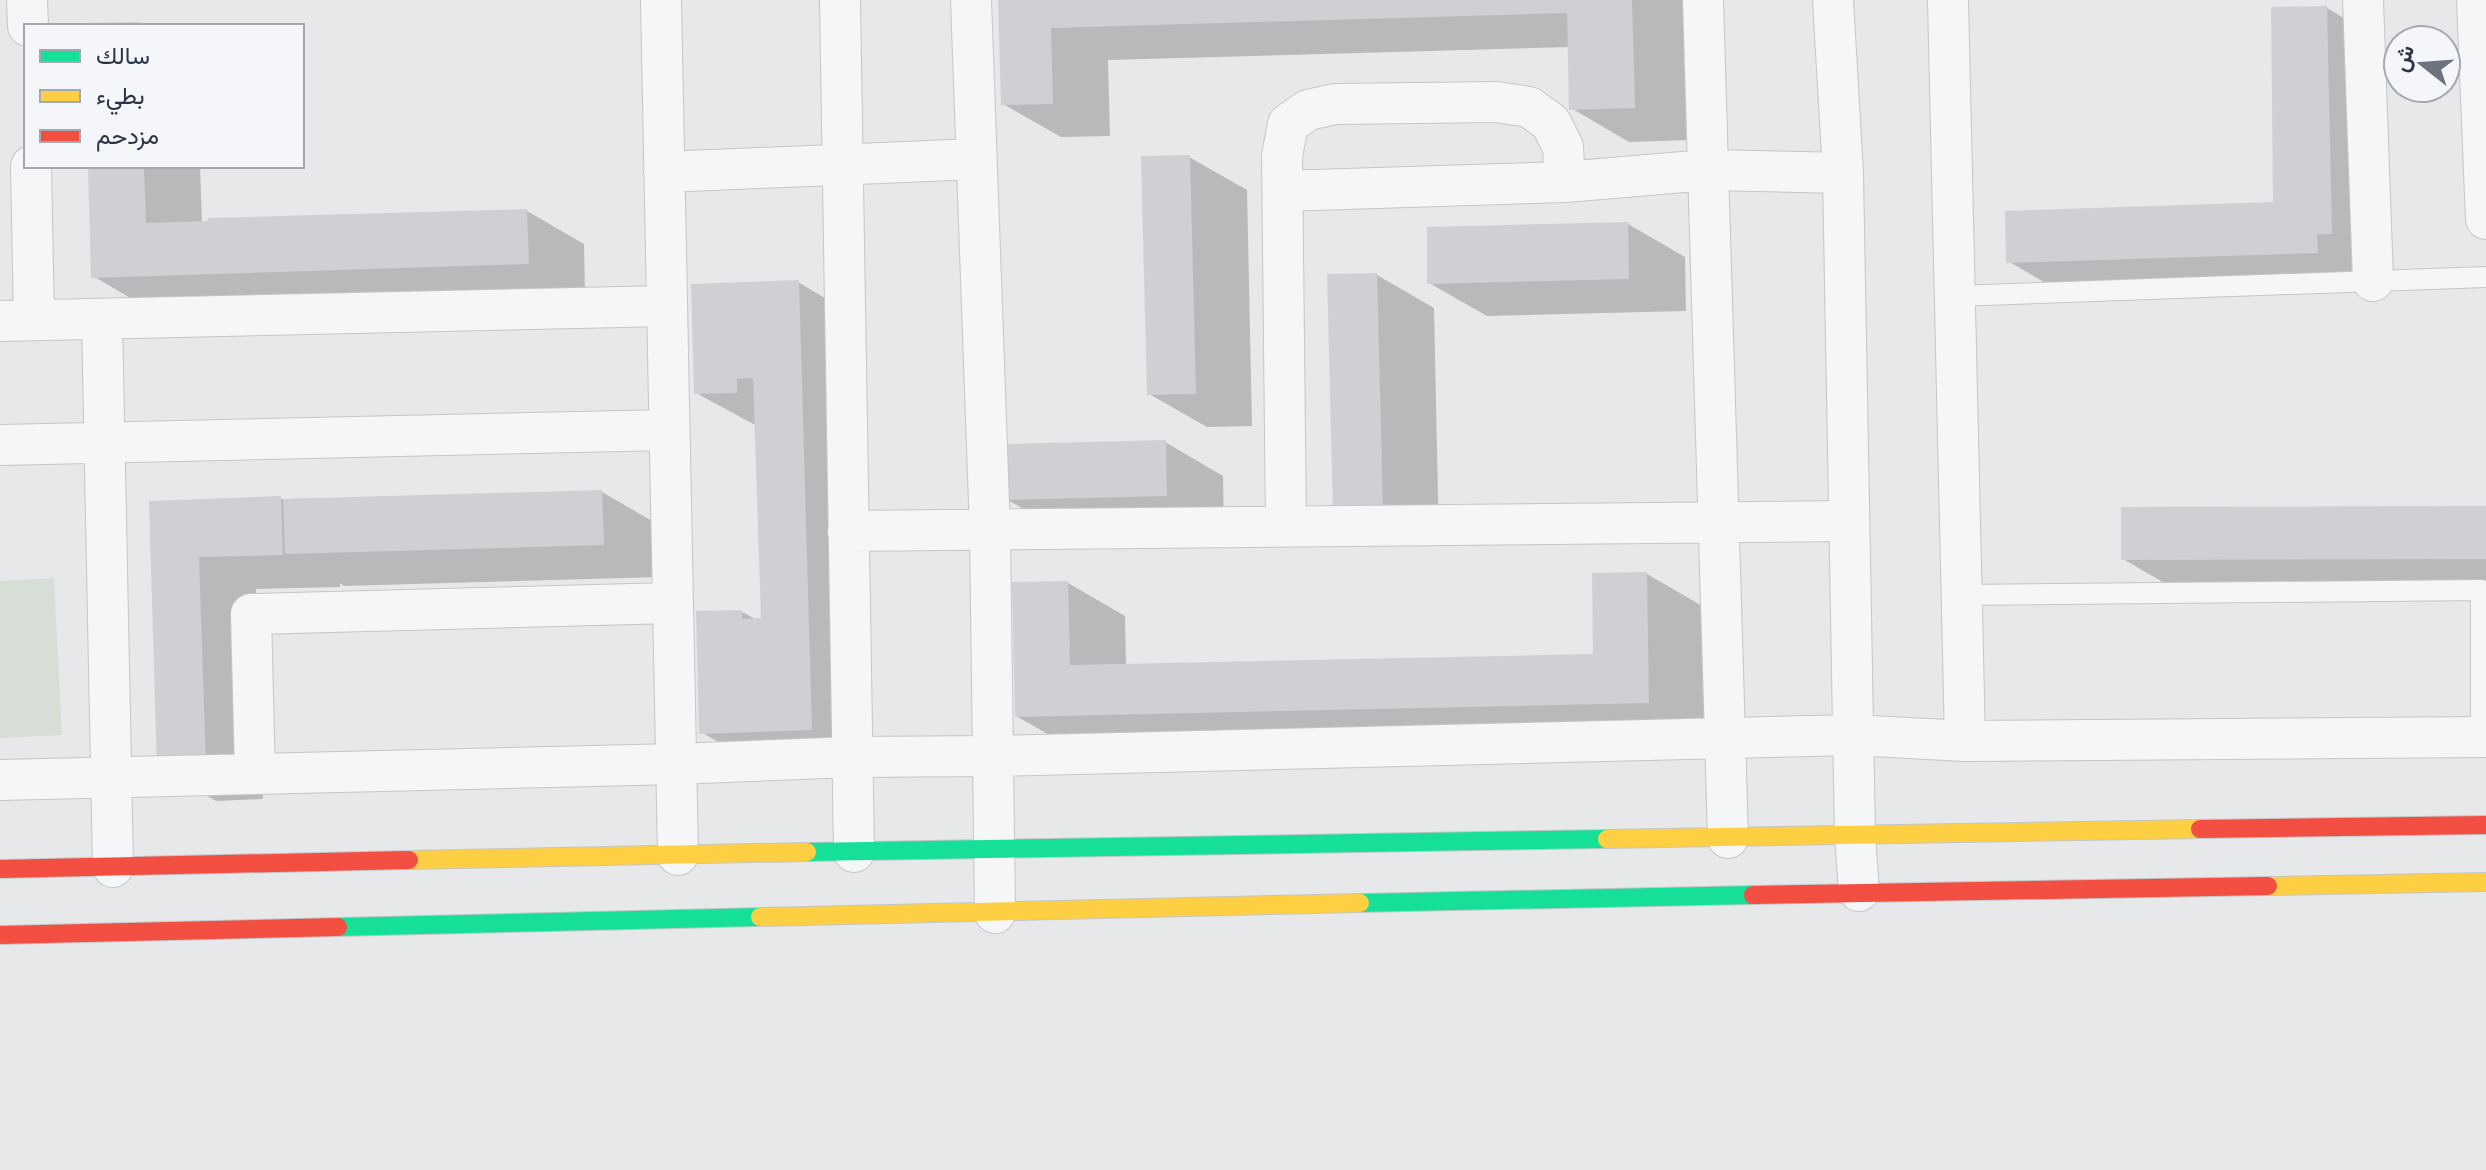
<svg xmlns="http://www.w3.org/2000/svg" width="2486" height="1170" font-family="Helvetica,Vazirmatn,sans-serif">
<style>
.green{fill:#d6ded6}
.shadow{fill:#0003}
.building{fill:#ced0d3}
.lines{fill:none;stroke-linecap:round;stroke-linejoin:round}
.lane-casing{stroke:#c4c6c8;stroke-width:22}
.street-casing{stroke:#c4c6c8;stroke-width:42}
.fast-casing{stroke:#c4c6c8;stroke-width:20}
.slow-casing{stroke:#c4c6c8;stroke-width:20}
.jam-casing{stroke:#c4c6c8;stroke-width:20}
.lane{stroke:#f5f6f7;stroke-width:20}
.street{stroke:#f5f6f7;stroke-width:40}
.fast{stroke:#16e098;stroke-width:18}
.slow{stroke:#ffcf43;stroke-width:18}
.jam{stroke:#f24e42;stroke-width:18}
</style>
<rect width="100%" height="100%" fill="#e6e8ea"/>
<path class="green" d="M54,578L62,735L0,738V581Z"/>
<path class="shadow" d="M1000,0H1685L1691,140L1629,142L1571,108L1570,47L1108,60L1110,136L1061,137L1003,104Z
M2327,8L2384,42L2375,285L2066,295L2008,261L2275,204Z
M1189,157L1247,190L1252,426L1207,427L1149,394Z
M90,166H200L202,223L527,211L584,244L585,296L151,310L93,276Z
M1628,224L1685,257L1686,311L1487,316L1429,283Z
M1377,275L1434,308L1439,543L1335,511Z
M798,282L855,316L869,762L759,766L701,732L742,612L757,620H763L757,426L696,393Z
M1165,442L1223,476L1224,528L1064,532L1006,499Z
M602,492L659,525L660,577L344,586L340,583V587L256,589L263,799L216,801L159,768L151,502Z
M2486,507V591L2180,592L2123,559Z
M1647,574L1704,607L1706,735L1074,749L1016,716L1068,583L1125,616L1126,666L1595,656Z"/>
<path class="building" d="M998,0H1632L1635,108L1569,110L1567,13L1051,28L1053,104L1001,105Z
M2327,6L2332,234H2317L2318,253L2006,263L2005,211L2273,202L2271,7Z
M139,22L140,26H82V23Z
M1190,155L1196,394L1147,395L1141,156Z
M88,166H144L146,223L208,221V218L527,209L529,264L91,278Z
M1628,222L1629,279L1427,284V227Z
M1377,273L1383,511L1333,513L1327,274Z
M799,280L812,730L699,734L696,611L742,610V619L761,618L753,378L737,379V393L694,394L691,284Z
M1166,440L1167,496L1004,500L1003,444Z
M602,490L604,545L285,554L283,499Z
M281,496L283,555L199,557L206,767L157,769L149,501Z
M2463,506H2486V559L2121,560V507Z
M1647,572L1649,703L1015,717L1012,582L1068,581L1070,665L1593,654L1592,573Z"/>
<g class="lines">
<g class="lane-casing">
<path id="lane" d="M1955,296L2486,277
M1962,595L2481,590V737"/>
</g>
<g class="street-casing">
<path id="street" d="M27,0L28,26
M661,0L678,855
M840,0L854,852
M971,0L990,531L995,913
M1703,0L1728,838
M1833,0L1843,173L1855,836L1859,891
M1948,0L1965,741
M2363,0L2373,281
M2477,0L2486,219
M31,166L34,320
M664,172L976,159
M1283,191L1565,182L1707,170L1843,173
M102,319L113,867
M0,321L667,306
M0,445L669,430
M1286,527L1282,156L1288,124L1308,110L1335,104L1497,102L1529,107L1551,123L1563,147L1565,182
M848,531L1849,521
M255,774L251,614L672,603
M0,780L676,764L852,757L993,756L1853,735L1965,741L2486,737"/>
</g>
<g class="fast-casing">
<path id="fast" d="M807,852L1607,839
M1360,903L1753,895
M338,927L760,917"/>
</g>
<g class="slow-casing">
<path id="slow" d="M1607,839L2200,829
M409,860L807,852
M2268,886L2486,882
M760,917L1360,903"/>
</g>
<g class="jam-casing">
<path id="jam" d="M2200,829L2486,825
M0,869L409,860
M1753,895L2268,886
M0,935L338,927"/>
</g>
<use href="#lane" class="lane"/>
<use href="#street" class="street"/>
<use href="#fast" class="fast"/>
<use href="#slow" class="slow"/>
<use href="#jam" class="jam"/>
</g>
<rect x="24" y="24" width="280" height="144" fill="#f4f6f9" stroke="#a4a8b1" stroke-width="2"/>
<rect x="40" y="50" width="40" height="12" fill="#16e098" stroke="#a4a8b1" stroke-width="2"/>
<text x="96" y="64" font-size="24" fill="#2b3445">سالك</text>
<rect x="40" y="90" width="40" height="12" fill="#ffcf43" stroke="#a4a8b1" stroke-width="2"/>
<text x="96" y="104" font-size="24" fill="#2b3445">بطيء</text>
<rect x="40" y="130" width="40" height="12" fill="#f24e42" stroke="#a4a8b1" stroke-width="2"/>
<text x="96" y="144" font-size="24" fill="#2b3445">مزدحم</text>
<g transform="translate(2422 64) rotate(287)"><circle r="38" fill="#f4f6f9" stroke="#a4a8b1" stroke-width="2"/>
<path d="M0-6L14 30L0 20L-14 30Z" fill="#6c737f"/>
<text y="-12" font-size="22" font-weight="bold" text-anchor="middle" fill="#2b3445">ش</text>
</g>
</svg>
